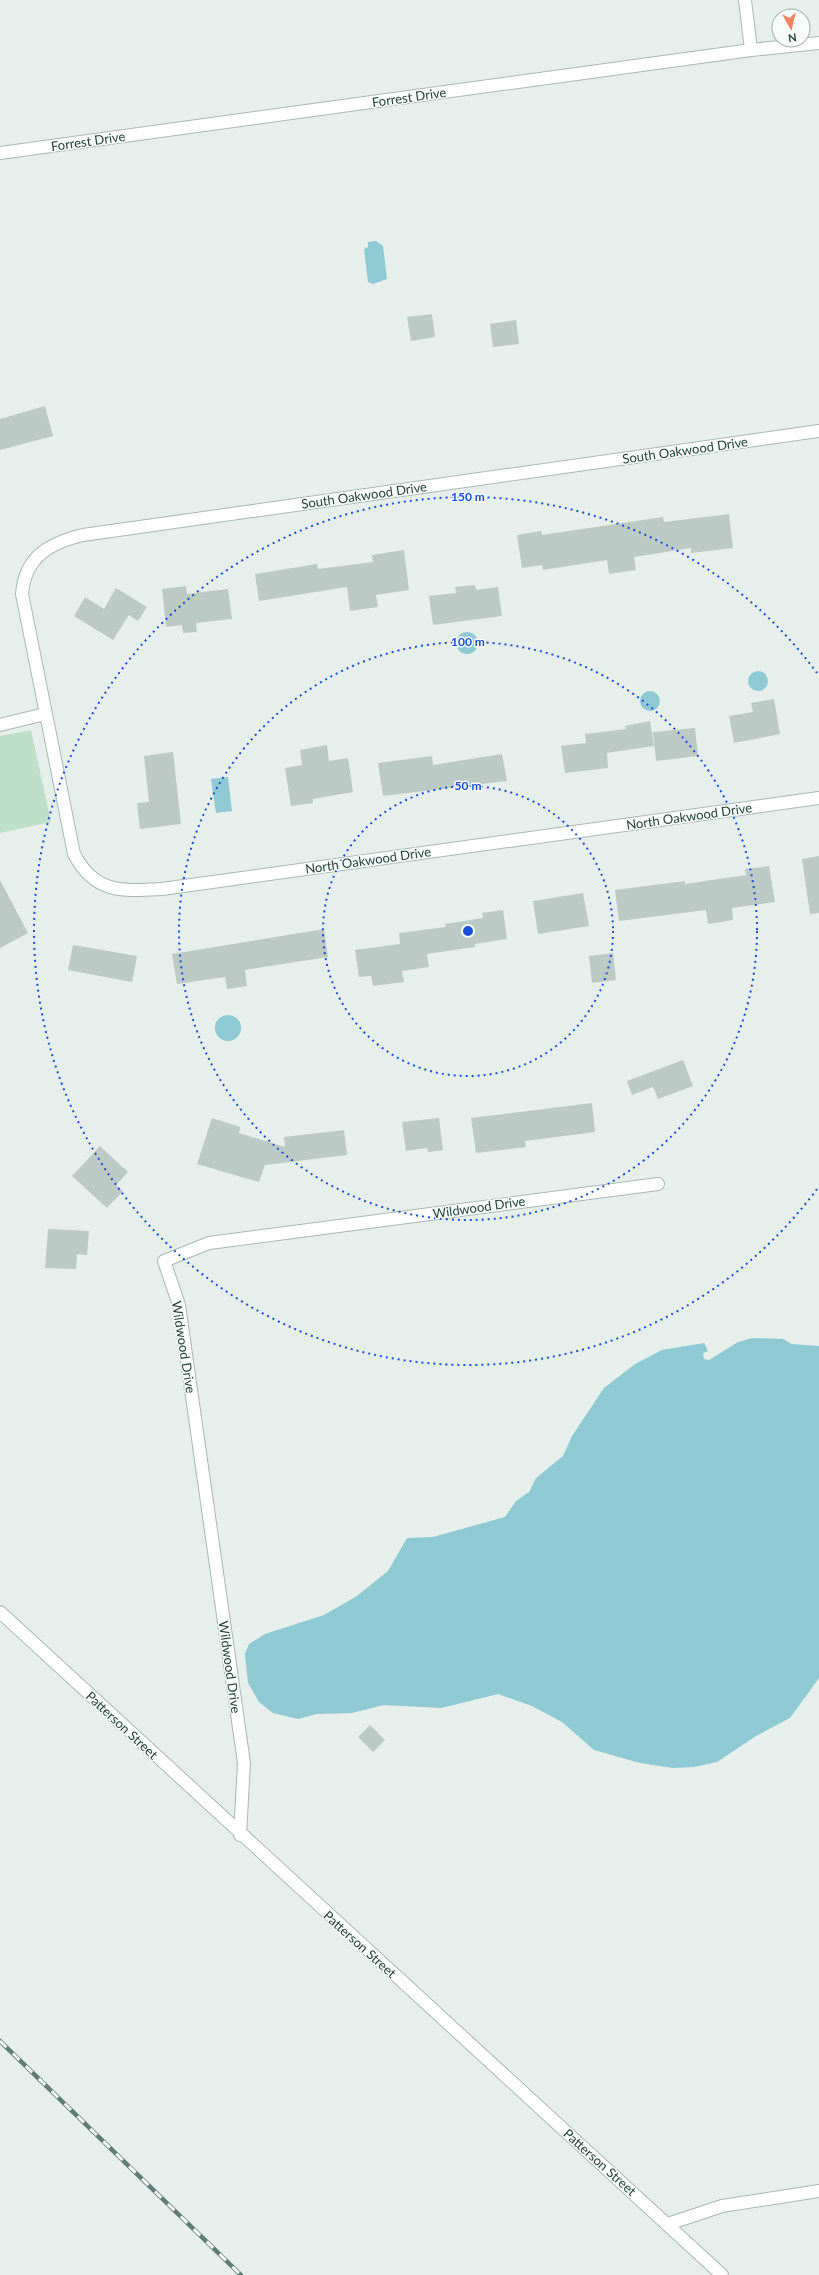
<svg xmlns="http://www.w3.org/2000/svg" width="819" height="2275" font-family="Lato,sans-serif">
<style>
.green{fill:#bfe0c8}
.water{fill:#8ec9d4}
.building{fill:#bbcac4}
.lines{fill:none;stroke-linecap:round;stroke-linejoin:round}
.minor-casing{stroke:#a8b8b2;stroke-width:14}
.minor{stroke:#fff;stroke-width:12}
.rail-casing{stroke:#5f7d75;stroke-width:4.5}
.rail{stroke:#f7fbf9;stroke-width:3;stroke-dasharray:9;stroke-linecap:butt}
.ring{fill:none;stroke:#1d4ed8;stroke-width:2;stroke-dasharray:2 4}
.labels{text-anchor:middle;stroke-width:3;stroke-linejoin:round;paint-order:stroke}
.street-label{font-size:13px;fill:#24423a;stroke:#f7fbf9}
.centre{fill:#1d4ed8;stroke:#f7fbf9;stroke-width:2}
.ring-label{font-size:12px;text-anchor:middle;font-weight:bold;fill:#1d4ed8;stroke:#f7fbf9;stroke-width:3;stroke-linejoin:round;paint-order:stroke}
</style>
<rect width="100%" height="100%" fill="#e6efeb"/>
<path class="green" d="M31,730L51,822L0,833V736Z"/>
<path class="water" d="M376,241L383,246L387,279L373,284L368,282L364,249L368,247V242Z
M456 643a11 11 0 1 1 22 0a11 11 0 1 1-22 0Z
M748 681a10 10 0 1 1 20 0a10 10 0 1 1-20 0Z
M640 701a10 10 0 1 1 20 0a10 10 0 1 1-20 0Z
M228,777L232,811L216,813L211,779Z
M215 1028a13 13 0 1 1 26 0a13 13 0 1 1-26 0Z
M752,1338L783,1339L792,1344L819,1346V1678L790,1718L756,1736L717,1762L694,1767L673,1768L640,1763L594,1750L562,1722L532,1706L498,1694L441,1708L384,1705L352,1713L317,1714L298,1719L273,1713L259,1702L248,1683L245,1654L249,1644L265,1634L324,1615L357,1596L388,1571L407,1538L433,1537L505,1517L516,1501L529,1492L536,1478L563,1456L572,1436L604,1388L635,1364L662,1350L704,1343L708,1351L703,1353L704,1359L709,1360L738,1342Z"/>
<path class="building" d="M432,314L435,337L411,341L407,317Z
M516,320L519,344L493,347L490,324Z
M45,406L53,436L0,450V419Z
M729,514L733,548L691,553V548L634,557L636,570L609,574L607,560L543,570L542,565L522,568L517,535L541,531L542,535L663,517L664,522Z
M404,550L409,590L376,595L378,607L350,611L347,587L259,601L255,574L317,564L318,569L373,562L372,555Z
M475,585L476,590L498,587L502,616L433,625L429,596L456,593L455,587Z
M186,586L187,594L228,589L232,619L196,623L197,632L183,633L182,625L166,627L162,589Z
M116,588L147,607L138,621L129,615L113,640L74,616L85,597L104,609Z
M774,699L780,734L734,743L729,716L753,712L751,703Z
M650,721L654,746L607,753L608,768L565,773L561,746L586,743L585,734L626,729L625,726Z
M695,728L698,756L656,761L653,732Z
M327,745L329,761L348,758L353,792L313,799V803L291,806L285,768L302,765L300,750Z
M173,752L181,824L140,829L137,803L149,802L144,756Z
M502,754L507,781L383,796L378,763L432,756L433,765Z
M819,856V913L810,914L802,859Z
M769,866L775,902L732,908L733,920L708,924L706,910L619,921L615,890L685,881V884L746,875L745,869Z
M0,880L28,933L0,948Z
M583,893L589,926L538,934L533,901Z
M503,910L507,939L475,944V947L427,954L429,967L402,971L404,982L373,986L371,976L359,977L355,950L400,944L399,933L446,927L445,924L483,918L482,913Z
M324,929L328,957L245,970L247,986L227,989L225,977L177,984L172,954Z
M73,945L137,956L132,982L68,970Z
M613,953L616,980L592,983L589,956Z
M683,1060L693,1086L658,1099L653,1087L632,1095L627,1081Z
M592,1103L595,1132L525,1141L526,1147L476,1153L471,1118Z
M212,1118L240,1127L239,1133L285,1147L284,1137L344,1130L347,1155L265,1165L259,1182L197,1164Z
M439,1118L443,1150L428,1152L427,1148L406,1151L402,1122Z
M100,1146L128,1172L116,1185L123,1191L107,1208L72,1176Z
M48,1229L89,1231L87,1255L77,1254L76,1269L45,1268Z
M370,1725L385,1740L373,1752L358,1737Z"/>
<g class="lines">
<g class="minor-casing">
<path id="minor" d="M745,0L751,50
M0,153L751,50L819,43
M819,431L83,535C49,543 25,557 22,594L74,854C95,894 122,891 162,889L819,798
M0,725L45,714
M0,1612L722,2275
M240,1835L244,1763L179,1305L164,1261L209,1243L658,1184
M668,2224L722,2206L819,2191"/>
</g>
<use href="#minor" class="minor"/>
<g class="rail-casing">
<path id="rail" d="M0,2041L241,2275"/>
</g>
<use href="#rail" class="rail"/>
</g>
<g class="ring">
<circle cx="468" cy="931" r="145"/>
<circle cx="468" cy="931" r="289"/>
<path d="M817 1189A434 434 0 1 1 817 673"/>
</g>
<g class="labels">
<g class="street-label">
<text transform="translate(409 97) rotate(-8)" y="5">Forrest Drive</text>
<text transform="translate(88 141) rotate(-8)" y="5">Forrest Drive</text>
<text transform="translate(685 450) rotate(-8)" y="5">South Oakwood Drive</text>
<text transform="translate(364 495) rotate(-8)" y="5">South Oakwood Drive</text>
<text transform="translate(689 816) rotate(-8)" y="5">North Oakwood Drive</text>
<text transform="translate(368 860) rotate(-8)" y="5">North Oakwood Drive</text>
<text transform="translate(479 1207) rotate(-8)" y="5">Wildwood Drive</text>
<text transform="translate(184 1347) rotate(81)" y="5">Wildwood Drive</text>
<text transform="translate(230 1667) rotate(82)" y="5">Wildwood Drive</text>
<text transform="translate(122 1725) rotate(43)" y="5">Patterson Street</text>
<text transform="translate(360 1944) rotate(42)" y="5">Patterson Street</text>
<text transform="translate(600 2162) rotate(42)" y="5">Patterson Street</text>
</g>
</g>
<circle cx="468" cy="931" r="6" class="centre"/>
<g class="ring-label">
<text x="468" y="501">150 m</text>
<text x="468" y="646">100 m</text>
<text x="468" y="790">50 m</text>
</g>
<g transform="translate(791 28) rotate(172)"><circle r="19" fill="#f7fbf9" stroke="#a3b1ad"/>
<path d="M0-3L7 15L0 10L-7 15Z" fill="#f4845f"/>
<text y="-6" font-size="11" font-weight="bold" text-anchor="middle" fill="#24423a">N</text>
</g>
</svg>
